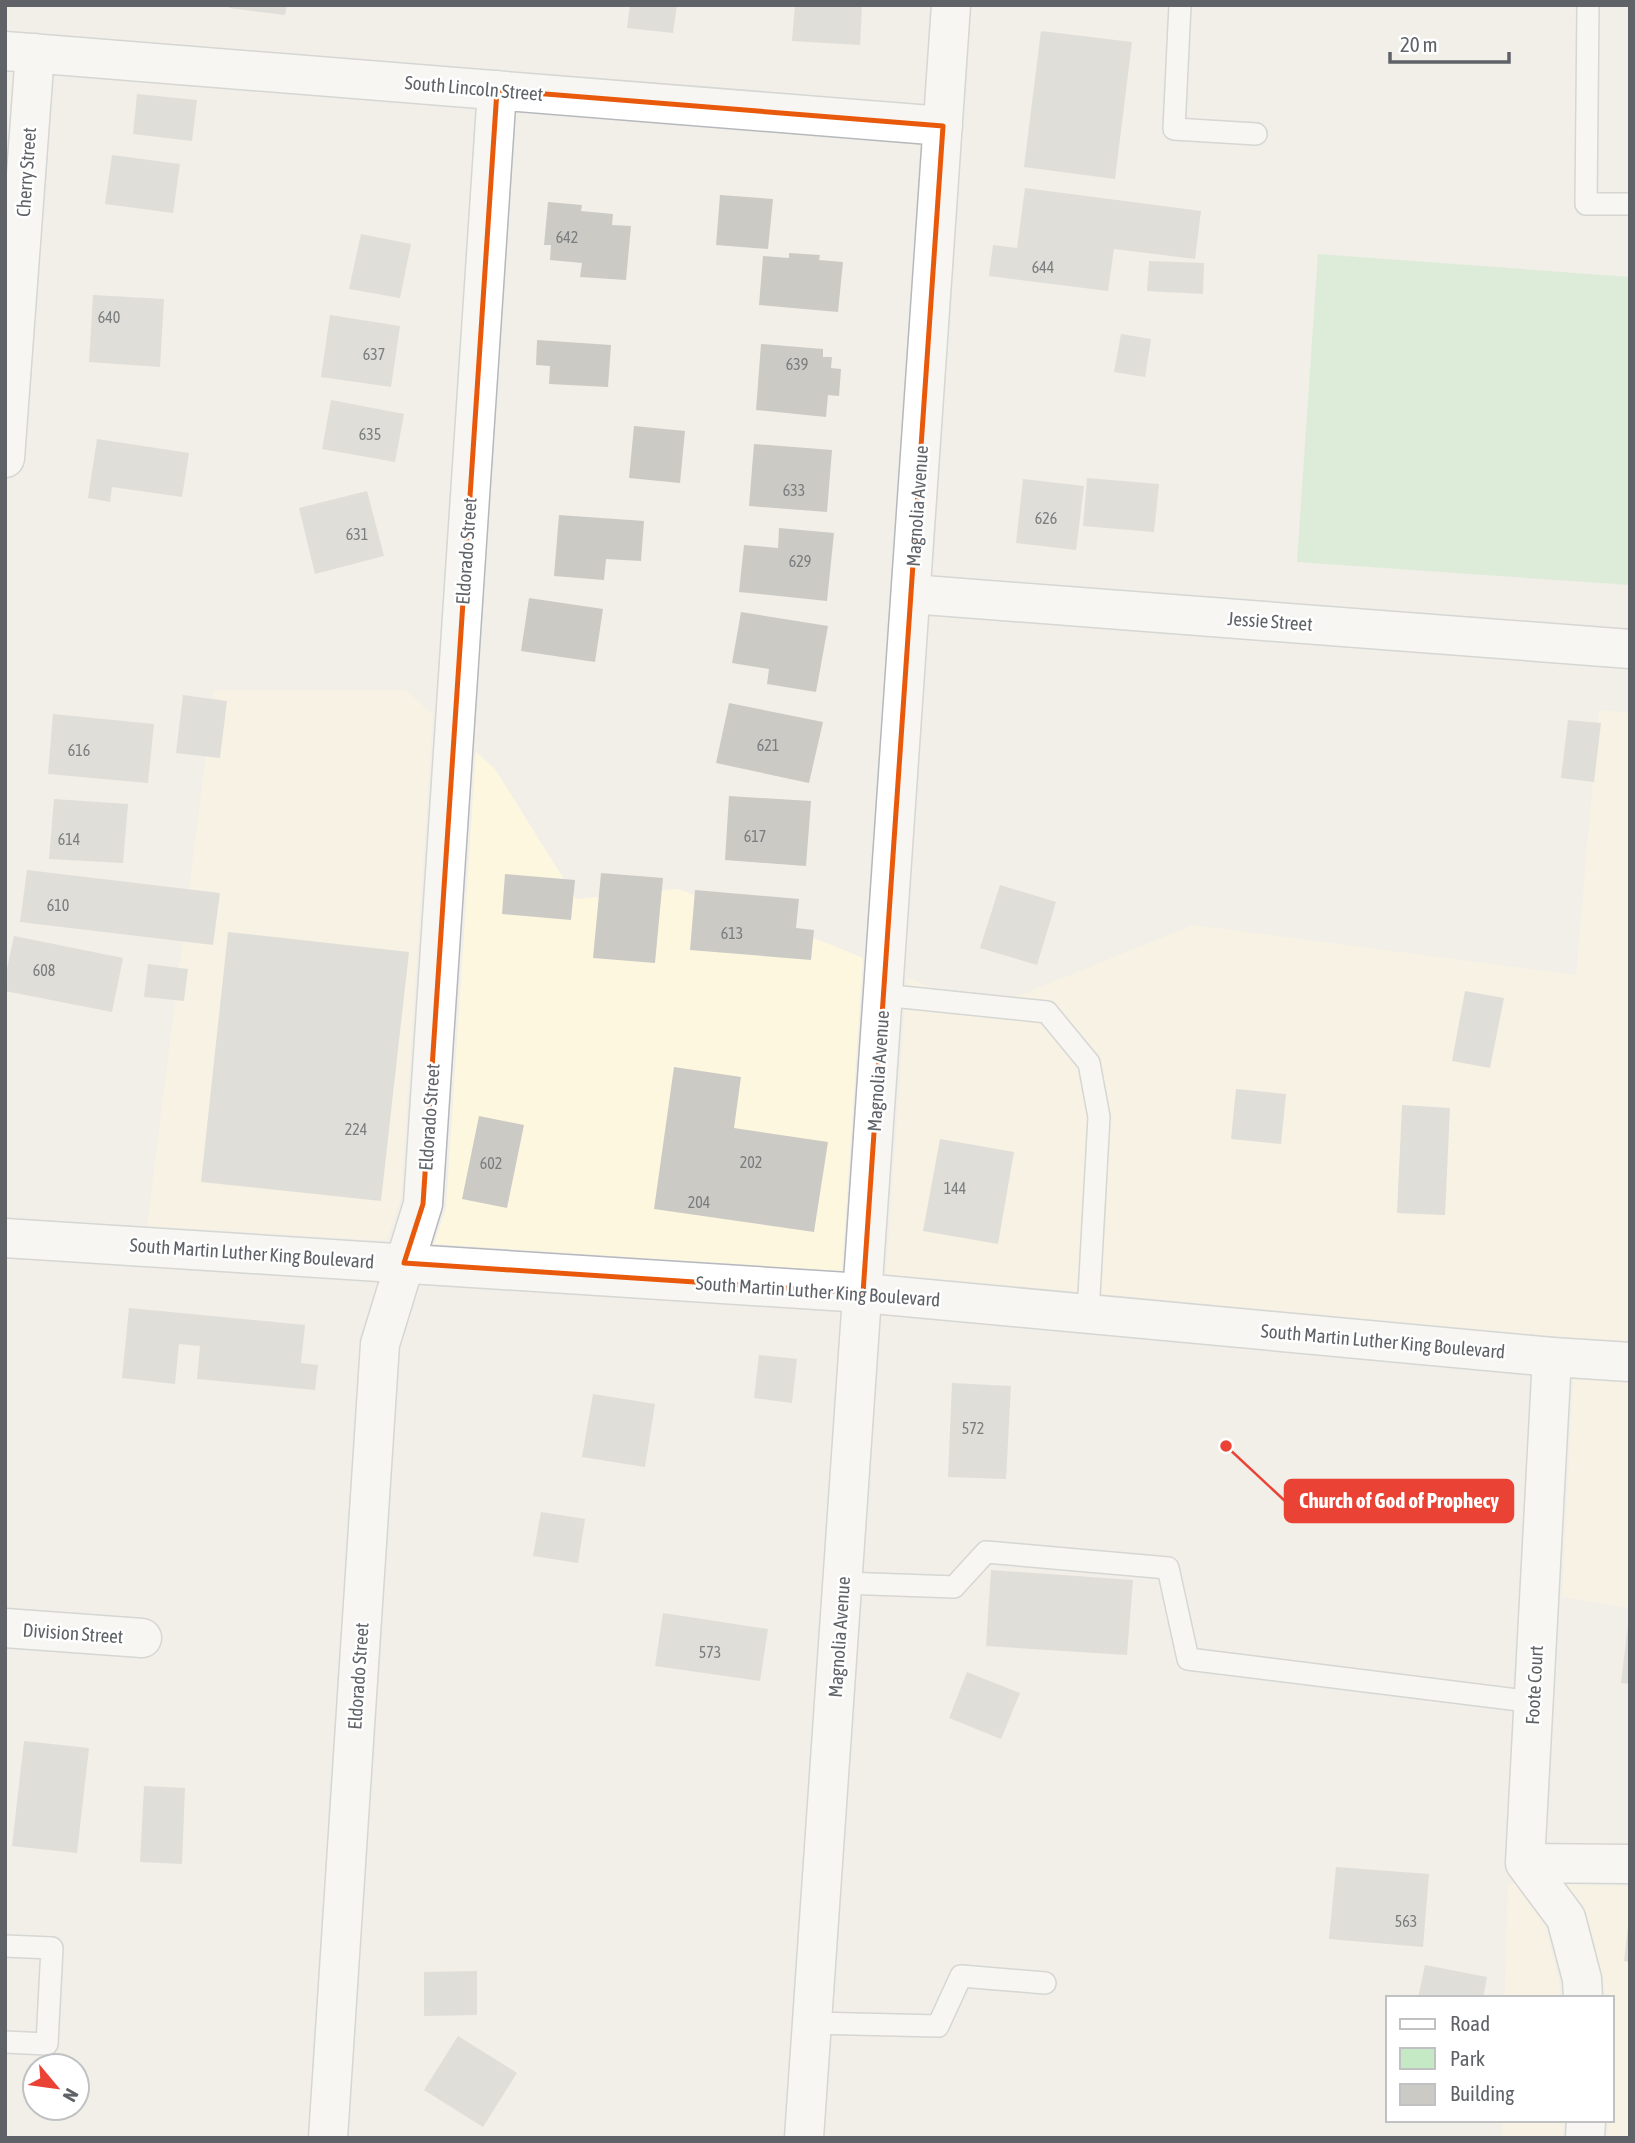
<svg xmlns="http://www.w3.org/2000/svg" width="1635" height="2143" font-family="'Asap Condensed',sans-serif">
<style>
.commercial{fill:#fef7e0}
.green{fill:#c5e8c5}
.building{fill:#cccac5}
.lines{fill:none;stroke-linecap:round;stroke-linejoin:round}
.service-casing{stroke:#b5b8bc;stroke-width:24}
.minor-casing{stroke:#b5b8bc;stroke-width:41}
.tertiary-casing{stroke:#b5b8bc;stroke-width:41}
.service{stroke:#fff;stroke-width:21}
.minor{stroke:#fff;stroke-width:38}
.tertiary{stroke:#fff;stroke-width:38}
.marked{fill:none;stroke:#e8590c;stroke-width:5;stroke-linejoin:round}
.labels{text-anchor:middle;stroke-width:5;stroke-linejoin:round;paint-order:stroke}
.number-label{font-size:16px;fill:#7a7d7f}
.street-label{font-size:19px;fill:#5f6368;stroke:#fff}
.leader{fill:none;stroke:#ea4335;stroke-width:2.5}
.callout-dot{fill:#ea4335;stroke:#fff;stroke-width:2.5}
.callout{fill:#ea4335;stroke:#ea4335;stroke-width:2.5}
.callout-label{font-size:21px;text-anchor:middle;font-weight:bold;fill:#fff}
</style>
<rect width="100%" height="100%" fill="#f1efe8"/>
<path class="commercial" d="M214,690H405L433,715L401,1198L387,1241L147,1226Z
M1599,710L1630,713V1341L1552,1336L886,1274L907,977L983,1010L1193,925L1576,975Z
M476,752L495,769L576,899L678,889L829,944L863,958L842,1271L434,1244L446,1208Z
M1573,1379L1630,1383V1608L1562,1597Z
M1508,1884H1515L1545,1925L1559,1981L1561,1998H1505Z
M1567,1885L1630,1886V2138H1607L1609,2120H1612V1998H1605L1603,1977L1587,1915Z
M1502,2120H1564L1562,2138H1502Z"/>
<path class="green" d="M1318,254L1630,277V585L1297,562Z"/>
<path class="building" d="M230,5H287L285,15L229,8Z
M630,5H677L673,33L627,28Z
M795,5H862L860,45L792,41Z
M1041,31L1132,42L1115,179L1024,167Z
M137,94L197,100L192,141L133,134Z
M112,155L180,164L173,213L105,204Z
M1025,188L1201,211L1195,259L1114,249L1108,291L989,276L993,245L1017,248Z
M720,195L773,199L768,249L716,245Z
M548,202L582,205L581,211L613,214L612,225L631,226L626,280L580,277L582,263L550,260L551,245H544Z
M361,234L411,244L400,298L349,289Z
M789,253L820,255L819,260L843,262L838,312L759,305L763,256L789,258Z
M1149,261L1204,263L1203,294L1147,291Z
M93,295L164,299L160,367L89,362Z
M330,315L400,326L391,387L321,377Z
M1121,334L1151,339L1145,377L1114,372Z
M537,340L611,345L608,387L549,384L550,366L536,365Z
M761,344L823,349V357H832L831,368L841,369L839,396L828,395L826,417L756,410Z
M331,400L404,414L395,462L322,449Z
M634,426L685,431L680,483L629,478Z
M97,439L189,453L182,497L112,487L110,502L88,498Z
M754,444L832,450L827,512L749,506Z
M1087,478L1159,484L1154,532L1083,526Z
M1023,479L1084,486L1076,550L1016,543Z
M367,491L384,556L315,574L299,508Z
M559,515L644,521L641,561L606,559L604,580L554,576Z
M779,528L834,533L827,601L739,592L744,545L778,548Z
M529,598L603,609L595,662L521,651Z
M741,612L828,626L816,692L767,684L769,669L732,663Z
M183,695L227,701L220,758L176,753Z
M729,703L823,722L809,783L716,763Z
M53,714L154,724L148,783L48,774Z
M1568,720L1601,723L1594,782L1561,778Z
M729,796L811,801L806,866L725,860Z
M54,799L128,804L123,863L49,859Z
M27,870L220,893L213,945L20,922Z
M601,873L663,878L655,963L593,958Z
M505,874L575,880L571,920L502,914Z
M1000,885L1056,902L1037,965L980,948Z
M695,890L799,899L796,928L814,930L811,960L690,950Z
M228,932L409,952L381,1201L201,1182Z
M14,936L123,958L112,1012L5,991V978Z
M148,964L188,969L184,1001L144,997Z
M1465,991L1504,998L1490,1068L1452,1061Z
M674,1067L741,1077L734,1128L828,1142L814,1232L654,1209Z
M1236,1089L1286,1094L1281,1144L1231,1139Z
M1402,1105L1450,1108L1445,1215L1397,1213Z
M479,1116L524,1125L507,1208L462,1199Z
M940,1139L1014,1152L998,1244L923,1231Z
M129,1308L305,1325L301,1363L318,1365L315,1390L197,1379L200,1346L179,1344L175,1384L122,1378Z
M759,1355L797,1359L792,1403L754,1398Z
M952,1383L1011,1386L1006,1479L948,1477Z
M593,1394L655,1404L645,1467L582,1457Z
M541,1512L585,1519L578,1563L533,1556Z
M991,1570L1133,1580L1127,1655L986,1646Z
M663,1613L768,1629L760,1681L655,1666Z
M1628,1625H1630V1684L1621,1683Z
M967,1672L1020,1693L1001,1739L949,1718Z
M24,1741L89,1748L77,1853L12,1846Z
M144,1786L185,1788L182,1864L140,1862Z
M1336,1867L1429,1874L1423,1947L1329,1939Z
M1628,1927H1630V1962L1624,1961Z
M1425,1965L1487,1977L1483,1998H1418Z
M477,1971V2015L424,2016V1972Z
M458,2036L517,2073L483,2127L424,2090Z"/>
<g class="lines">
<g class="service-casing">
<path id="service" d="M1180,5L1174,129L1256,134
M1588,5L1586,204H1630
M883,995L1047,1012L1089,1063L1099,1117L1088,1313
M843,1583L954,1587L986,1552L1168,1568L1188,1659L1534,1702
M5,1946L52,1948L47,2044L5,2042
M812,2023L938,2026L961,1976L1045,1983"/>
</g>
<g class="minor-casing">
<path id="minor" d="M5,51L943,126
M5,458L35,53
M911,594L1630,649
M1552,1357L1525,1863L1566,1918L1582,1979L1583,1998
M5,1628L142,1638
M1525,1863L1630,1864
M328,2138L380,1344L423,1204L497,90
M804,2138L951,5
M1585,2138L1586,2120"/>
</g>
<g class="tertiary-casing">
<path id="tertiary" d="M5,1238L863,1293L1552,1357L1630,1362"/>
</g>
<use href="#service" class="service"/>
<use href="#minor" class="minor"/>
<use href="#tertiary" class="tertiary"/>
</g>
<path d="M0 0H1635V2143H0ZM497,90L943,126L863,1293L404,1263L423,1204Z" fill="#f1efe8" fill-opacity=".55" fill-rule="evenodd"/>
<path class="marked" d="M497,90L943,126L863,1293L404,1263L423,1204Z"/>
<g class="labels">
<g class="number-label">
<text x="567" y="243">642</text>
<text x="1043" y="273">644</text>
<text x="109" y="323">640</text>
<text x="374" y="360">637</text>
<text x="797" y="370">639</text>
<text x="370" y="440">635</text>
<text x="794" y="496">633</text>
<text x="1046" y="524">626</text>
<text x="357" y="540">631</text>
<text x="800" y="567">629</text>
<text x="768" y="751">621</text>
<text x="79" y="756">616</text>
<text x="755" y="842">617</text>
<text x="69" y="845">614</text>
<text x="58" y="911">610</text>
<text x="732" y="939">613</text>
<text x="44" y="976">608</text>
<text x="356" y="1135">224</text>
<text x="751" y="1168">202</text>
<text x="491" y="1169">602</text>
<text x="955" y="1194">144</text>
<text x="699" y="1208">204</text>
<text x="973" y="1434">572</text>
<text x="710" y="1658">573</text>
<text x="1406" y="1927">563</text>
</g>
<g class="street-label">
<text transform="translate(474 88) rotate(5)" y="7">South Lincoln Street</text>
<text transform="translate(26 172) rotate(-86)" y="7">Cherry Street</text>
<text transform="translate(917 506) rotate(-86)" y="7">Magnolia Avenue</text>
<text transform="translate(466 551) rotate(-86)" y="7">Eldorado Street</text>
<text transform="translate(1270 621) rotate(4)" y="7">Jessie Street</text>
<text transform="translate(878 1071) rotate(-86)" y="7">Magnolia Avenue</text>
<text transform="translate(429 1117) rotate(-86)" y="7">Eldorado Street</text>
<text transform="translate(252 1253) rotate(4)" y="7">South Martin Luther King Boulevard</text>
<text transform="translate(818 1291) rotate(4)" y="7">South Martin Luther King Boulevard</text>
<text transform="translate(1383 1341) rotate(5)" y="7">South Martin Luther King Boulevard</text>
<text transform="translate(73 1633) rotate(4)" y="7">Division Street</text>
<text transform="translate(839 1637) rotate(-86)" y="7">Magnolia Avenue</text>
<text transform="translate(358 1676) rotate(-86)" y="7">Eldorado Street</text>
<text transform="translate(1534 1685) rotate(-87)" y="7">Foote Court</text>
</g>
</g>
<path class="leader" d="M1226 1446L1285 1501"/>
<circle class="callout-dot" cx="1226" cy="1446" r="7"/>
<rect class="callout" x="1285" y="1480" width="228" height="42" rx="7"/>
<g class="callout-label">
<text x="1399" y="1508">Church of God of Prophecy</text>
</g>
<rect width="1635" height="2143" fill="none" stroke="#5f6368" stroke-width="14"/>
<rect x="1386" y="1996" width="228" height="126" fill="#ffffff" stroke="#bfc1c3" stroke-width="2"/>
<rect x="1400" y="2019" width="35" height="10" fill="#ffffff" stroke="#bfc1c3" stroke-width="2"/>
<text x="1450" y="2031" font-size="21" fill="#5f6368">Road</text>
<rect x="1400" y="2048" width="35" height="21" fill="#c5e8c5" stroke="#bfc1c3" stroke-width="2"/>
<text x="1450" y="2066" font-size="21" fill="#5f6368">Park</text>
<rect x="1400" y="2084" width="35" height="21" fill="#cccac5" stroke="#bfc1c3" stroke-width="2"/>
<text x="1450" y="2101" font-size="21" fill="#5f6368">Building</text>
<g transform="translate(56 2087) rotate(119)"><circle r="33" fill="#ffffff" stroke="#bfc1c3" stroke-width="2"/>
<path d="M0-5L12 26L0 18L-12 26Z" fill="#ea4335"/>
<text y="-10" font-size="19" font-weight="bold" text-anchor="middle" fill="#5f6368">N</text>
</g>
<path d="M1390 52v10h119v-10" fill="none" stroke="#5f6368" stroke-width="3.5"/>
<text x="1400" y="52" font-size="21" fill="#5f6368" stroke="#ffffff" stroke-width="5" paint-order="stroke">20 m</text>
</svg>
